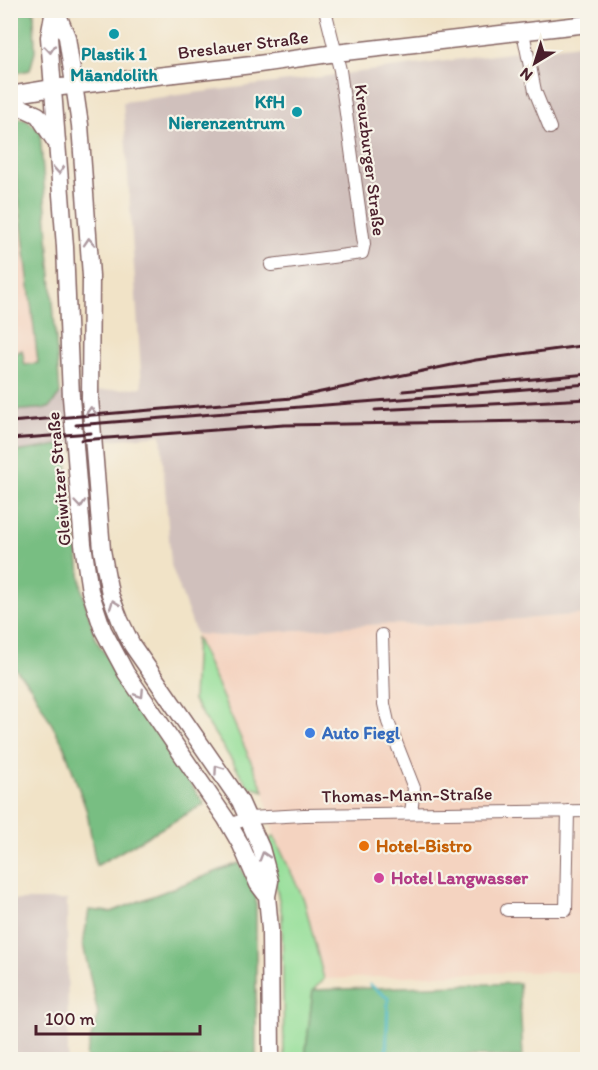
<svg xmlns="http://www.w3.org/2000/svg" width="598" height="1070" font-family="Itim,sans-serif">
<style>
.built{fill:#f4d3c0}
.industrial{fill:#d0c0bc}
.green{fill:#96df9a;stroke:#707f62;stroke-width:1.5}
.forest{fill:#78be82;stroke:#616e56;stroke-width:1.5}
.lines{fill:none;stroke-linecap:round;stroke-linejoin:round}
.stream{stroke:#4bb8c6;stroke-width:3}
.street-casing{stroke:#846462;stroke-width:14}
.secondary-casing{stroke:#846462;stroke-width:19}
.street{stroke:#fff;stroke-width:12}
.secondary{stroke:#fff;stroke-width:16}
.rail{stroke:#4a1f2b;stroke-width:3}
.oneway{stroke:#ae9aa0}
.culture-dot{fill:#0f9aa8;stroke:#f7f3e8;stroke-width:2}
.shop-dot{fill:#3f7fe0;stroke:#f7f3e8;stroke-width:2}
.food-dot{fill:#e8710a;stroke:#f7f3e8;stroke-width:2}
.hotel-dot{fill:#d1479c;stroke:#f7f3e8;stroke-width:2}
.labels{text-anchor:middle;stroke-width:4.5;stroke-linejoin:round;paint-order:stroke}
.street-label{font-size:18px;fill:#4a1f2b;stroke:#f7f3e8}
.culture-label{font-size:18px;font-weight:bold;fill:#0d838f;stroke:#f7f3e8}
.shop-label{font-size:18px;font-weight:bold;fill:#366cbe;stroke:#f7f3e8;text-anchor:start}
.food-label{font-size:18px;font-weight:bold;fill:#c56008;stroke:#f7f3e8;text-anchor:start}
.hotel-label{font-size:18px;font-weight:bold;fill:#b23c85;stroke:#f7f3e8;text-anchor:start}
</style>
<rect width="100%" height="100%" fill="#f7f3e8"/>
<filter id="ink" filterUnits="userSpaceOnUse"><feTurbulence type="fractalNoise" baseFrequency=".0167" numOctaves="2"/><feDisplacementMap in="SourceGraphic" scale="12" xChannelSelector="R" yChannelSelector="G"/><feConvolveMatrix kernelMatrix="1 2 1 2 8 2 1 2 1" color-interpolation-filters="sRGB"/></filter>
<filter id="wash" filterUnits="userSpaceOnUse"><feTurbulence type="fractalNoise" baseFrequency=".008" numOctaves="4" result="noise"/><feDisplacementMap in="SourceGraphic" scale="24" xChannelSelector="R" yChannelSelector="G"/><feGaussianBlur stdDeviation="1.35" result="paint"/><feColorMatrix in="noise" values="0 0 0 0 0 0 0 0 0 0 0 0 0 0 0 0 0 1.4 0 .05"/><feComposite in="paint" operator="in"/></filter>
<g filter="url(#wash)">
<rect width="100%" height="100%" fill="#f1e3c7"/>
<path class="built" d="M10,121L40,131L60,394L11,399Z
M587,614V972H518L324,979L304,900L274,836L264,791L196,637V634L221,636L381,624L441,625Z"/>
<path class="industrial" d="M587,43V614L441,625L381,624L221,636L196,634L171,565L161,435L65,444L11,453V399L142,387L123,102Z
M67,900L68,1059H11V900Z"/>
<path class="green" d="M196,637L264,791L248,786L193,700Z
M274,836L304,900L324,979L313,990L305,1059H284L282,915L267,841Z"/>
<path class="forest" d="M11,10L34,11L35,52L30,70L11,74Z
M11,117L26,119L40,131L60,394L49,408L11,411V356L22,350L25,365L38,363L13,150H11Z
M65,444L82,590L96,640L204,804L96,866L87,812L64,746L31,687L11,664L10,453Z
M239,863L256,897V1059H87L86,1055L98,1014L83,944L89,910L111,912Z
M519,983L523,1057L392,1055L391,1060L305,1059L313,990Z"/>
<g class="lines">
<path class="stream" d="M370,985L388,998L386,1060"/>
</g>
</g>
<g filter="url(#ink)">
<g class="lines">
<g class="street-casing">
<path id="street" d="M523,32L535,91L550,128
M271,265L362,253L364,244L340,70L325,10
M382,635L384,704L388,722L414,788L411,813
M229,825L249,818L304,815L588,811
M507,910H566L568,811"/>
</g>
<g class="secondary-casing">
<path id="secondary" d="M54,10L49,37L65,247L71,397L83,544L90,591L103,630L126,673L226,819L241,845L258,884L267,896
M56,10L67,37L80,125L91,276L90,398L102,550L110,594L120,620L132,645L240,801L261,848L270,881L267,896L270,929L271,1060
M10,95L53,88L252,65L336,53L588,24
M10,102L38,115L55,141"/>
</g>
<use href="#street" class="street"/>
<use href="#secondary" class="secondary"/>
<path class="rail" d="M403,391L588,374
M375,410L588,399
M10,422L292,398L476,360L588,345
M76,425L588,384
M10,439L91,433
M81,440L284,425L588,420"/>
</g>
<defs><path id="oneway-chevron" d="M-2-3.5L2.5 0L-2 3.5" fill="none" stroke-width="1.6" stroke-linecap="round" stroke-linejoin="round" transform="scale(1.5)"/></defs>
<g class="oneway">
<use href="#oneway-chevron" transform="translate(50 49) rotate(85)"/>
<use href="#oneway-chevron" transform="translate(59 170) rotate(86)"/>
<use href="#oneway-chevron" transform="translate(89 242) rotate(-94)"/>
<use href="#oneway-chevron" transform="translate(91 411) rotate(-93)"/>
<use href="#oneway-chevron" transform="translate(80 504) rotate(85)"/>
<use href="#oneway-chevron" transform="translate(114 604) rotate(-110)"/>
<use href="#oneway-chevron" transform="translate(140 694) rotate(57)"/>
<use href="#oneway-chevron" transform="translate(218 769) rotate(-125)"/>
<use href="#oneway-chevron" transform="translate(264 856) rotate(-107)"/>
</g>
</g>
<g class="culture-dot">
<circle cx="114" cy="34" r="6"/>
<circle cx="297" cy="112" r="6"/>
</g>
<circle class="shop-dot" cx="310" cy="733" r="6"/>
<circle class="food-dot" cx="364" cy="846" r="6"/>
<circle class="hotel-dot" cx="379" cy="878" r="6"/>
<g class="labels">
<g class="street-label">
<text transform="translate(243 45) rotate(-7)" y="6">Breslauer Straße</text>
<text transform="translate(370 160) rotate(83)" y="6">Kreuzburger Straße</text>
<text transform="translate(59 479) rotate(-95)" y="6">Gleiwitzer Straße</text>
<text transform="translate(407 795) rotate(-1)" y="6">Thomas-Mann-Straße</text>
</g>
<g class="culture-label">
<text x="114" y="60">Plastik 1<tspan x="114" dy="21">Mäandolith</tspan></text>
<text x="285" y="108" text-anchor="end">KfH<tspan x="285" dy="21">Nierenzentrum</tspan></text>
</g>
<g class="shop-label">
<text x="322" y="739">Auto Fiegl</text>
</g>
<g class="food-label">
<text x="376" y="852">Hotel-Bistro</text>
</g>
<g class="hotel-label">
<text x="391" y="884">Hotel Langwasser</text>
</g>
</g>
<rect width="598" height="1070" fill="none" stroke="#f7f3e8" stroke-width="36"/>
<g transform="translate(535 63) rotate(218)" stroke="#f7f3e8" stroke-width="4.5" paint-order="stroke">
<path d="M0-4.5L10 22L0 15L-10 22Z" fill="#4a1f2b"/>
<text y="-9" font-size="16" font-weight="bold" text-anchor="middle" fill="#4a1f2b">N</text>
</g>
<path d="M36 1025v9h164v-9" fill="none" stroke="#4a1f2b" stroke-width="3"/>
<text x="45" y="1025" font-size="18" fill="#4a1f2b" stroke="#f7f3e8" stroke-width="4.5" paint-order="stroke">100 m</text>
</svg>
